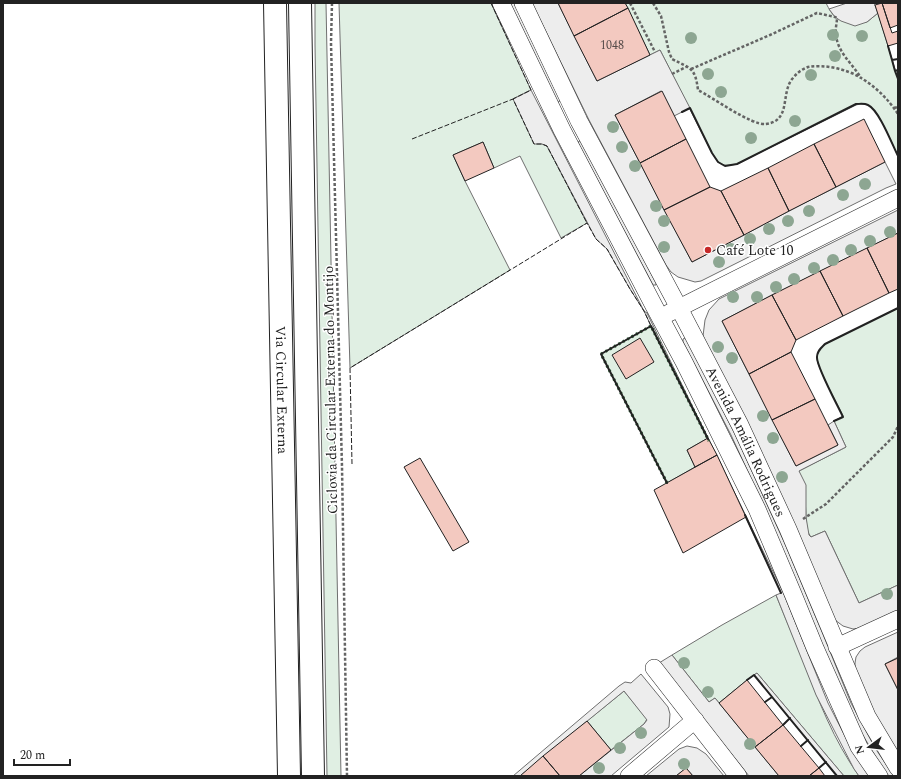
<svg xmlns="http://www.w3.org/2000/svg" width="901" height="779" font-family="Spectral,serif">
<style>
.green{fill:#e0efe3;stroke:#6f6f6f}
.parking{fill:#ededed;stroke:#6f6f6f}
.building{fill:#f3c9c0;stroke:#222}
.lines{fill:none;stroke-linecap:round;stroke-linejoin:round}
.street-casing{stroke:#222;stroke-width:18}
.primary-casing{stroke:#222;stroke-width:24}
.path{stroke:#646464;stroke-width:2.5;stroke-dasharray:3 2;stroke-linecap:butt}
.street{stroke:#fff;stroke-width:17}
.primary{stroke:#fff;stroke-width:22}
.hedge{stroke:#2f5e38;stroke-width:3;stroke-dasharray:2 3;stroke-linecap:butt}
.fence{stroke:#222;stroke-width:1;stroke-dasharray:5 2;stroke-linecap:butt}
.wall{stroke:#222;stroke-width:2}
.tree{fill:#8da692}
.poi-dot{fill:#c62828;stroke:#fff;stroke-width:1.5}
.labels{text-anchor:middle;stroke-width:3;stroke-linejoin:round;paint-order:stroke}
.number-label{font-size:12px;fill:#564c4a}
.poi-label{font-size:14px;fill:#222;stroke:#fff;text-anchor:start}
.street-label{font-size:14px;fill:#222;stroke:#fff}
</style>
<rect width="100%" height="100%" fill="#fff"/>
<path class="green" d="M315,3H326L341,776H327L315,45Z
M339,3H491L531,90L513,99L542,144L547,146L587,223L561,238L520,156L494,168L483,142L453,155L465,181L510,270L350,368Z
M625,3H826C829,9 832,15 837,18L867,22L878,13L898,79V156C892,144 879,110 868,105C864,103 860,104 856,105L737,164C722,167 720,165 712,153L660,50L650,55Z
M898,308V585L859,603L825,531L811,537C804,529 807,513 805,503C803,492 801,482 799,471L846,447L834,421L843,416C838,405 816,366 817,357C817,351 821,348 825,344Z
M651,326L708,438L687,450L695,467L667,483L601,354Z
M776,595C785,617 794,639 803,660C818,700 834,741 859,776H844L757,673L747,680L719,703L715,698L709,702L672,655L722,625Z
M624,691L647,719L644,724L611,750L587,721Z"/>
<path class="parking" d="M510,3H514L560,100L559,102H557Z
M532,3H558L597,81L660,50L690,108L674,116L661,91L615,115L692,262L744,235L789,211L885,162L896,184L886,188L701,281L695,282L678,277L671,272L666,265L589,120Z
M847,3H874L878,13L867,22L855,26L841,21L835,17L829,9Z
M531,90L644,311L647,313L783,592L828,703L851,748L869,776H859L854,769L816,695L776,595L781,593L720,462L651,326L644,311L630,289L607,249L596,239L547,146L542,144H534L513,99Z
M579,141H582L656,283V285H653L578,143Z
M898,210V233L772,295L722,321L796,466L838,445L828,425L834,421L846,447L799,471L806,485V517L809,535L811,537L825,531L859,603L898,585V610L860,628L853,629L843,626L835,620L703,336L705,320L709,310L719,299Z
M685,338L687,340L735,434L785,544L822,632L851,703L875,748L894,776H889L880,764L861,732L843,694L772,524L731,435L683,342V339Z
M898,632V657L885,664L898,690V753L875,714L855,670V663L856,657L860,651L865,647Z
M672,655L709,702L715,698L779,776H749L659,663Z
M757,673L844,776H837L754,675Z
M641,674L668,707L670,714L669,727L611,776H579L644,724L647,720L624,691L520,776H513L619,686L625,682L631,683Z
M687,746L697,748L706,754L724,776H693L686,768L676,776H646L679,749Z"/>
<path class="building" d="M558,3H625L628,8L574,36Z
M882,3H898V25L890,28Z
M882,3L892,33L898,31V43L888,46L875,5Z
M628,8L650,55L597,81L574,36Z
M662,91L686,139L640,163L615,115Z
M864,119L885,162L836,187L814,144Z
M686,139L710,187L664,210L640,163Z
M483,142L494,168L465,181L453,155Z
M814,144L836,187L789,211L768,168Z
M768,168L789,211L744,235L721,191Z
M710,187L721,191L744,235L692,262L664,210Z
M898,233V289L889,293L867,248Z
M867,248L889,293L843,316L820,271Z
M820,271L843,316L796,340L772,295Z
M772,295L796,340L791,352L749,374L722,321Z
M640,338L654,362L626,379L612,355Z
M791,352L815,399L772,420L749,374Z
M815,399L838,445L796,466L772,420Z
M708,438L717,455L695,467L687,450Z
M717,455L746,517L683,553L654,490Z
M420,458L469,542L453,551L404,467Z
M898,658V690L885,664Z
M747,680L783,725L755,747L719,703Z
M587,721L611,750L579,776H560L543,756Z
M783,725L819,768L809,776H779L755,747Z
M543,756L560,776H520Z
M686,768L693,776H676Z
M819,768L825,776H809Z"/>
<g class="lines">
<g class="street-casing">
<g id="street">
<path d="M501,3L562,130L654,306L684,362L757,509L793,594L815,648L859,747L879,776"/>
<path id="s1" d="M523,3L579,121L679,308L740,425L788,529L867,716L898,768"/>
<path d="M669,313L898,198"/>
<path d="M837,647L898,619"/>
<path d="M654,668L738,776"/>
<path d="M629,776L695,720"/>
</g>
</g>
<g class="primary-casing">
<g id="primary">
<path id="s2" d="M275,3L289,776"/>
<path d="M300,3L313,776"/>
</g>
</g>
<path class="path" d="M332,3L331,43L342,467L347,776
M630,3L655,52
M653,3L661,16L669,52L672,59C691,69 695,67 698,90C712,97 752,126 766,124C792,121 780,92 793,78C797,73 802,69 808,67C824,64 847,69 861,78C875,86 889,100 898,114
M691,69L770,35L817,13L835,17L837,18C837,23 835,29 836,34C837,52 852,63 861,78
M672,74L686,67
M894,108L898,107
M803,519L826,504L893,437L898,426"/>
<use href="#street" class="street"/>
<use href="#primary" class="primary"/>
<path class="hedge" d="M667,483L601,354L651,326L709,441"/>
<path class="fence" d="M491,3L531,90L513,99L534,144H542L547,146L587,223
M412,139L513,99
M352,464L350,368L587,223L596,239L607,249L630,289L644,311L651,326"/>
<path class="wall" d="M888,46L892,60
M898,70L895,71L898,79
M895,71L892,60L898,59
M682,112L690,108L712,153L718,162L725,166L737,164L856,104C860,104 864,103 868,105C879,110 892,144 898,156
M834,421L843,417C838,406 816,366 817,357C817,351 821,348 825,344L898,308
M667,483L601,354L651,326L708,439
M745,515L781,593
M747,680L754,675L837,776
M765,702L772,697
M783,725L790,718
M801,746L808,740
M819,768L826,762"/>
</g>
<g class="tree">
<circle cx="833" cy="35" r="6"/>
<circle cx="862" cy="36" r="6"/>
<circle cx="691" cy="38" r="6"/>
<circle cx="835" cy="56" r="6"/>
<circle cx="708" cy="74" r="6"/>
<circle cx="811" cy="75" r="6"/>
<circle cx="721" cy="92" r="6"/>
<circle cx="795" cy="121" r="6"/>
<circle cx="613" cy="127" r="6"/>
<circle cx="751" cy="138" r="6"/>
<circle cx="622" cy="147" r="6"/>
<circle cx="635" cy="166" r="6"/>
<circle cx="865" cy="184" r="6"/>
<circle cx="843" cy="195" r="6"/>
<circle cx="656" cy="206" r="6"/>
<circle cx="809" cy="211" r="6"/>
<circle cx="664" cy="221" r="6"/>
<circle cx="788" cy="221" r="6"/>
<circle cx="769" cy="229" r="6"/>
<circle cx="890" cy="232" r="6"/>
<circle cx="750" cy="239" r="6"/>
<circle cx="870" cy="241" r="6"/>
<circle cx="664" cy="247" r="6"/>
<circle cx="731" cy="249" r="6"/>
<circle cx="851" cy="250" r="6"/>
<circle cx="833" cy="260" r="6"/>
<circle cx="719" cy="262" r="6"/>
<circle cx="814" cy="268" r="6"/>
<circle cx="794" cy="279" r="6"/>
<circle cx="776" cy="287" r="6"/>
<circle cx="733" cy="297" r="6"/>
<circle cx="757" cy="297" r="6"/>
<circle cx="718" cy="347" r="6"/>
<circle cx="732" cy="358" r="6"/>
<circle cx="763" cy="416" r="6"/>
<circle cx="773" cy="438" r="6"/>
<circle cx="782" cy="477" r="6"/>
<circle cx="887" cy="594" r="6"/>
<circle cx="684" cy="663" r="6"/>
<circle cx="708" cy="692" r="6"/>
<circle cx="641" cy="733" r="6"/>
<circle cx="750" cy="744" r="6"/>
<circle cx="620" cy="748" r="6"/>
<circle cx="684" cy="764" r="6"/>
<circle cx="599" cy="768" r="6"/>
</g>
<circle class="poi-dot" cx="708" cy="250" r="4"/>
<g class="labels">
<g class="number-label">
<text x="612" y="49">1048</text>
</g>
<g class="poi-label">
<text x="716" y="255">Café Lote 10</text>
</g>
<g class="street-label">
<text dy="5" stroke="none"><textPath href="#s2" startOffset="387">Via Circular Externa</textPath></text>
<text transform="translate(330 390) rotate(-91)" y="5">Ciclovia da Circular Externa do Montijo</text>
<text dy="5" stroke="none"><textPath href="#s1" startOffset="492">Avenida Amália Rodrigues</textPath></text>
</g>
</g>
<rect width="901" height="779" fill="none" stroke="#222222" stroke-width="8"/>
<g transform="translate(869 747) rotate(255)" stroke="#ffffff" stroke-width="3" paint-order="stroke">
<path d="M0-3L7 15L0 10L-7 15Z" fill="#222222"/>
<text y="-6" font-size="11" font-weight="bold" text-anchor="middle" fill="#222222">N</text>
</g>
<path d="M14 759v6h56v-6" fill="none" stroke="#222222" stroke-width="2"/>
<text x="20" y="759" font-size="12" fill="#222222" stroke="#ffffff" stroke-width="3" paint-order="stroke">20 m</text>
</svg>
